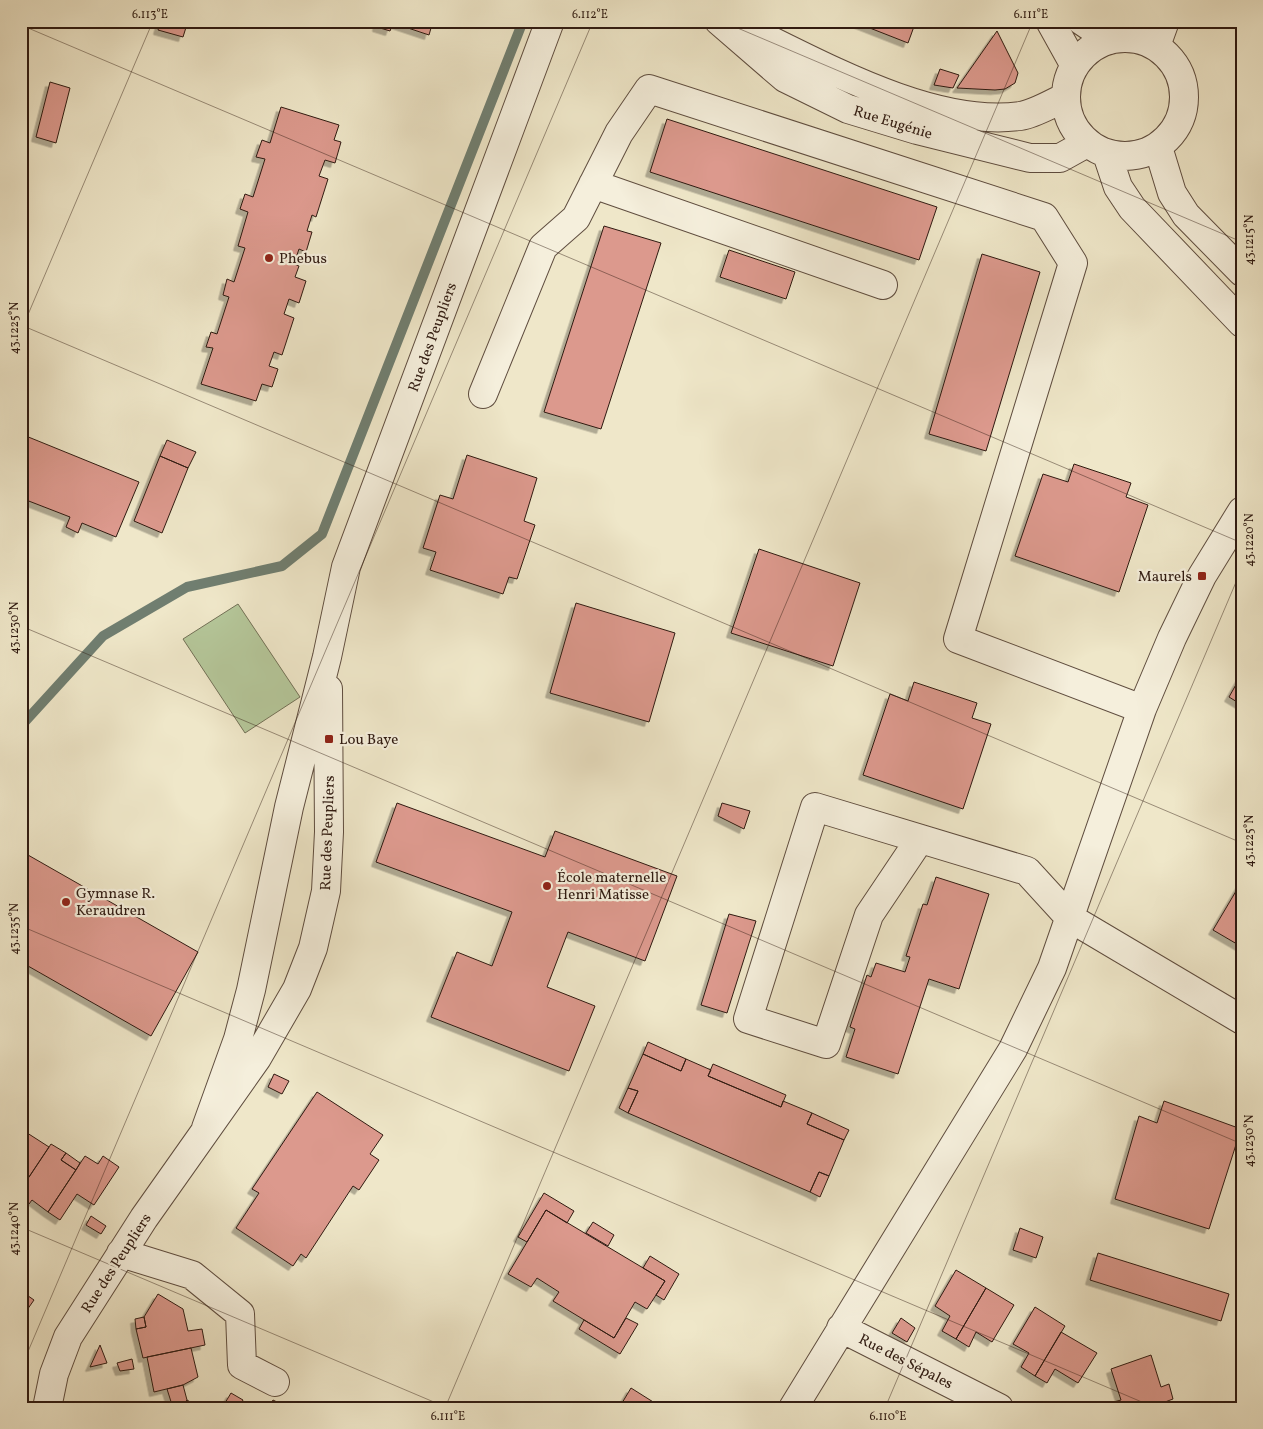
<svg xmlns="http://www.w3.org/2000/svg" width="1263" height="1429" font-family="Vollkorn,serif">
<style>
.green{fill:#b5c79a;stroke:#727056}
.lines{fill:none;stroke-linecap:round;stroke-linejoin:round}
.stream{stroke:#707e70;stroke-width:10}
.building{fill:#dc998d;stroke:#2f1a11;filter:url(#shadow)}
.minor-casing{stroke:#5f4d3f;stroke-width:30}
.minor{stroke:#f5efdc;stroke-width:28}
.ticks{fill:none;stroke:#2f1a11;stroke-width:1;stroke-opacity:0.45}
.poi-dot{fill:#8f2418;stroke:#f5efdc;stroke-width:2}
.labels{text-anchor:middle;stroke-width:4.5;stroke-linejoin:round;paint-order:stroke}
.street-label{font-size:15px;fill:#2f1a11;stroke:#f5efdc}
.poi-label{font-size:15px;fill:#2f1a11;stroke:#f5efdc;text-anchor:start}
.neatline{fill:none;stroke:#2f1a11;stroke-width:2}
.ticks-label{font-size:12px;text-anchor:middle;fill:#2f1a11}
</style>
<defs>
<filter id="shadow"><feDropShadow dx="-4.5" dy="4.5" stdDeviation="0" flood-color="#0004"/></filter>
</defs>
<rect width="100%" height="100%" fill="#efe7c9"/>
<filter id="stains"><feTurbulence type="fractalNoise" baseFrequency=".004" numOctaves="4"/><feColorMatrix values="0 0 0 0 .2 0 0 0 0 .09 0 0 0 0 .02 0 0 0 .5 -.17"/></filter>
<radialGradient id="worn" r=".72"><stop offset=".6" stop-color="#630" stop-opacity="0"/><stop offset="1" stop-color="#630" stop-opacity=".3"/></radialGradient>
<path class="green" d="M238,604L300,697L245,733L183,639Z"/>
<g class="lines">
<path class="stream" d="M21,726L103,636L187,587L282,566L322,534L523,21"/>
</g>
<path class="building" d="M155,21H188L183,37L158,30L160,23Z
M378,21H433L429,35L393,23L390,31L377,27Z
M852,21H916L908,43Z
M997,31L1018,73L1015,83L1005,89L995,90L957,88Z
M940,69L959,75L953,88L934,85Z
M50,82L70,88L56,143L36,137Z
M21,105L27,107L21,129Z
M281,107L339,125L334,140L341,142L335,163L325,160L319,176L328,179L316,217L312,215L307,231L312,232L306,252L299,249L294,264L299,266L295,277L306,281L299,303L289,299L284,314L294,318L282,355L274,352L269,366L278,369L272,387L262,384L256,401L201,384L213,348L206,347L211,332L217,334L229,297L223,295L227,279L234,282L245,248L238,246L248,212L240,209L245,194L253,197L265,159L256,157L262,140L270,143Z
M667,119L937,207L919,260L650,172Z
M604,226L661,243L601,429L544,412Z
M729,250L795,272L786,299L720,277Z
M982,254L1040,272L986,451L929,434Z
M21,434L139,482L116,537L82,523L78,533L66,527L70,517L21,498Z
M167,440L196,452L188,468L160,456Z
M467,455L537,478L524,521L535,525L517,579L509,577L503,594L430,570L436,552L423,548L440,495L453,499Z
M160,456L188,468L162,533L134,521Z
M1074,464L1131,483L1126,497L1148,505L1119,592L1015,556L1043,474L1068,482Z
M759,549L860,583L833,666L731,633Z
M576,603L675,633L649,722L550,693Z
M1242,674V705L1229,697Z
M914,682L977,703L972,718L991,724L963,809L863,775L890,694L908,701Z
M397,803L545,857L555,831L677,876L645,961L568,932L547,987L595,1006L569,1071L431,1017L457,952L492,966L512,912L376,862Z
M722,803L750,811L744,829L718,816Z
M21,851L198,952L151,1036L21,962Z
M936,877L989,894L959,989L929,979L898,1074L846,1057L855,1029L850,1027L867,975L871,977L876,963L905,972L910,957L906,956L923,904L927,905Z
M1242,881V947L1213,930Z
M729,914L756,921L727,1013L701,1005Z
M648,1042L686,1059L681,1071L643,1054Z
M643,1054L681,1071L686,1059L711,1070L708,1076L781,1107L783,1101L812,1113L807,1124L844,1140L829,1176L819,1172L810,1192L628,1113L638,1091L628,1088Z
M713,1064L786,1095L781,1107L708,1076Z
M274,1074L289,1081L282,1094L268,1087Z
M628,1088L638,1091L628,1113L619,1108Z
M317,1092L383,1135L370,1154L379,1160L359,1190L353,1186L306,1258L301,1254L293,1266L236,1228L259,1193L252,1189Z
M1164,1101L1241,1129L1209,1229L1115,1199L1139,1116L1157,1123Z
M812,1113L849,1130L844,1140L807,1124Z
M21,1129L49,1147L29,1177L21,1172Z
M51,1144L66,1153L61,1160L76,1170L48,1212L32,1200L29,1204L21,1200V1189Z
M66,1153L80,1163L76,1170L61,1160Z
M85,1156L98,1164L103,1156L119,1167L94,1205L77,1194L60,1220L48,1212Z
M819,1172L829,1176L820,1197L810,1192Z
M544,1193L574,1211L567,1223L546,1210L527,1242L518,1237Z
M546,1210L665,1281L647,1309L635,1302L614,1338L553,1301L559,1292L537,1278L531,1287L508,1274Z
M91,1216L106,1226L101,1234L86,1225Z
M593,1222L614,1235L608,1246L586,1233Z
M1020,1228L1043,1237L1036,1258L1013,1250Z
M1098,1253L1229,1294L1221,1321L1090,1280Z
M650,1256L679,1274L664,1300L656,1295L665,1281L643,1268Z
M956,1270L986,1288L956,1339L942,1331L950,1316L935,1306Z
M986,1288L1014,1305L992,1342L976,1332L969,1347L956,1339Z
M21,1291L34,1300L27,1310L21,1306Z
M158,1294L183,1309L188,1331L202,1329L205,1345L143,1358L136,1329L146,1327L144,1317Z
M1035,1307L1065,1326L1035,1376L1021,1367L1029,1353L1013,1344Z
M144,1317L146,1327L136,1329L135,1319Z
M626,1318L638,1324L620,1354L579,1329L584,1320L614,1338Z
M901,1318L915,1328L907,1342L892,1333Z
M1061,1332L1097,1353L1078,1383L1055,1369L1047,1383L1035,1376Z
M100,1345L107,1363L90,1367Z
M191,1348L198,1377L183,1385L154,1392L147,1357Z
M1151,1355L1161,1387L1169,1384L1173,1399L1149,1408H1111L1110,1403L1121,1400L1111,1369Z
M132,1359L134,1369L120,1371L117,1363Z
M183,1385L187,1400L182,1408H173L167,1389Z
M631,1388L658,1405L657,1408H636L630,1404L628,1408H619Z
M231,1393L243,1400L239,1408H222Z
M187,1400L200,1408H182Z
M273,1400L281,1404L287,1408H268Z"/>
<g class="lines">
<g class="minor-casing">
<path id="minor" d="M719,21L785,78L848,109L917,130L1030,158H1060L1087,143
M1050,21L1075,66
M1082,21L1110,40
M737,24C817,62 930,128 1020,116C1035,114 1052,103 1066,97
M1066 97a59 59 0 1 1 118 0a59 59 0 1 1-118 0Z
M1156,46L1165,21
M1158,147L1172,193L1186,215L1242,272
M1107,154L1118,187L1132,208L1242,323
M593,184L883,285
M483,394L543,247L576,218L619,133L649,89L1044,217L1073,263L958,639L1142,709
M920,839L869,915L826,1044L748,1019L815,807L1027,871L1070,918L1242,1020
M206,1128L238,1039L251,990L289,807L327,657L346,567L550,21
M121,1253L192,1275L240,1314L242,1365L275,1382
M841,1328L999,1408
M47,1408L54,1374L68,1337L144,1218L257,1058L297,989L313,948L326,891L329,832L328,689
M793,1408L1013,1049L1052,968L1142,709L1172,638L1202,576L1242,511"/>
</g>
<use href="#minor" class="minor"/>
</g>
<path class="ticks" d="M721,21L1242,242M21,25L1242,543M21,325L1242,843M21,331L153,21M21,626L1242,1144M21,926L1156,1408M21,1227L448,1408M21,1368L593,21M445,1408L1033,21M885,1408L1242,568"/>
<g class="poi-dot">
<circle cx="269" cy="258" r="5"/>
<rect x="1197" y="571" width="10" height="10" rx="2.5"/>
<rect x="324" y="734" width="10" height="10" rx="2.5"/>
<circle cx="547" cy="886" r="5"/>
<circle cx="66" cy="902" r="5"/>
</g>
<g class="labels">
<g class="street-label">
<text transform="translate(893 122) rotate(17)" y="5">Rue Eugénie</text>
<text transform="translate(432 337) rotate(-70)" y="5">Rue des Peupliers</text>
<text transform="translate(327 833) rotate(-88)" y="5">Rue des Peupliers</text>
<text transform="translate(116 1263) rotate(-57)" y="5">Rue des Peupliers</text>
<text transform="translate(906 1361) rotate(27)" y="5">Rue des Sépales</text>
</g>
<g class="poi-label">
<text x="279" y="263">Phebus</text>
<text x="1192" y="581" text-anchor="end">Maurels</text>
<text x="339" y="744">Lou Baye</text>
<text x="557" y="882">École maternelle<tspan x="557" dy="17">Henri Matisse</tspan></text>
<text x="76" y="898">Gymnase R.<tspan x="76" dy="17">Keraudren</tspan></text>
</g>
</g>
<rect width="1263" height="1429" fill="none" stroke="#efe7c9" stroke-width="55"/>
<rect x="28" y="28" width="1208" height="1374" class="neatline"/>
<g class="ticks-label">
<text x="150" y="18">6.113°E</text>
<text x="590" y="18">6.112°E</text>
<text x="1031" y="18">6.111°E</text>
<text transform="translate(1249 240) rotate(-90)" y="4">43.1215°N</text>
<text transform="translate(14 328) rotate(-90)" y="4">43.1225°N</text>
<text transform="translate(1249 540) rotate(-90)" y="4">43.1220°N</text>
<text transform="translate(14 628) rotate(-90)" y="4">43.1230°N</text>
<text transform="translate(1249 841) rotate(-90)" y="4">43.1225°N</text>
<text transform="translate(14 929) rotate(-90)" y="4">43.1235°N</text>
<text transform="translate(1249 1141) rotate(-90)" y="4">43.1230°N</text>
<text transform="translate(14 1229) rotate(-90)" y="4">43.1240°N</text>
<text x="448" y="1420">6.111°E</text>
<text x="888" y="1420">6.110°E</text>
</g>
<rect width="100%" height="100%" filter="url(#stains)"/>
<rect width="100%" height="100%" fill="url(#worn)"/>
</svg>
